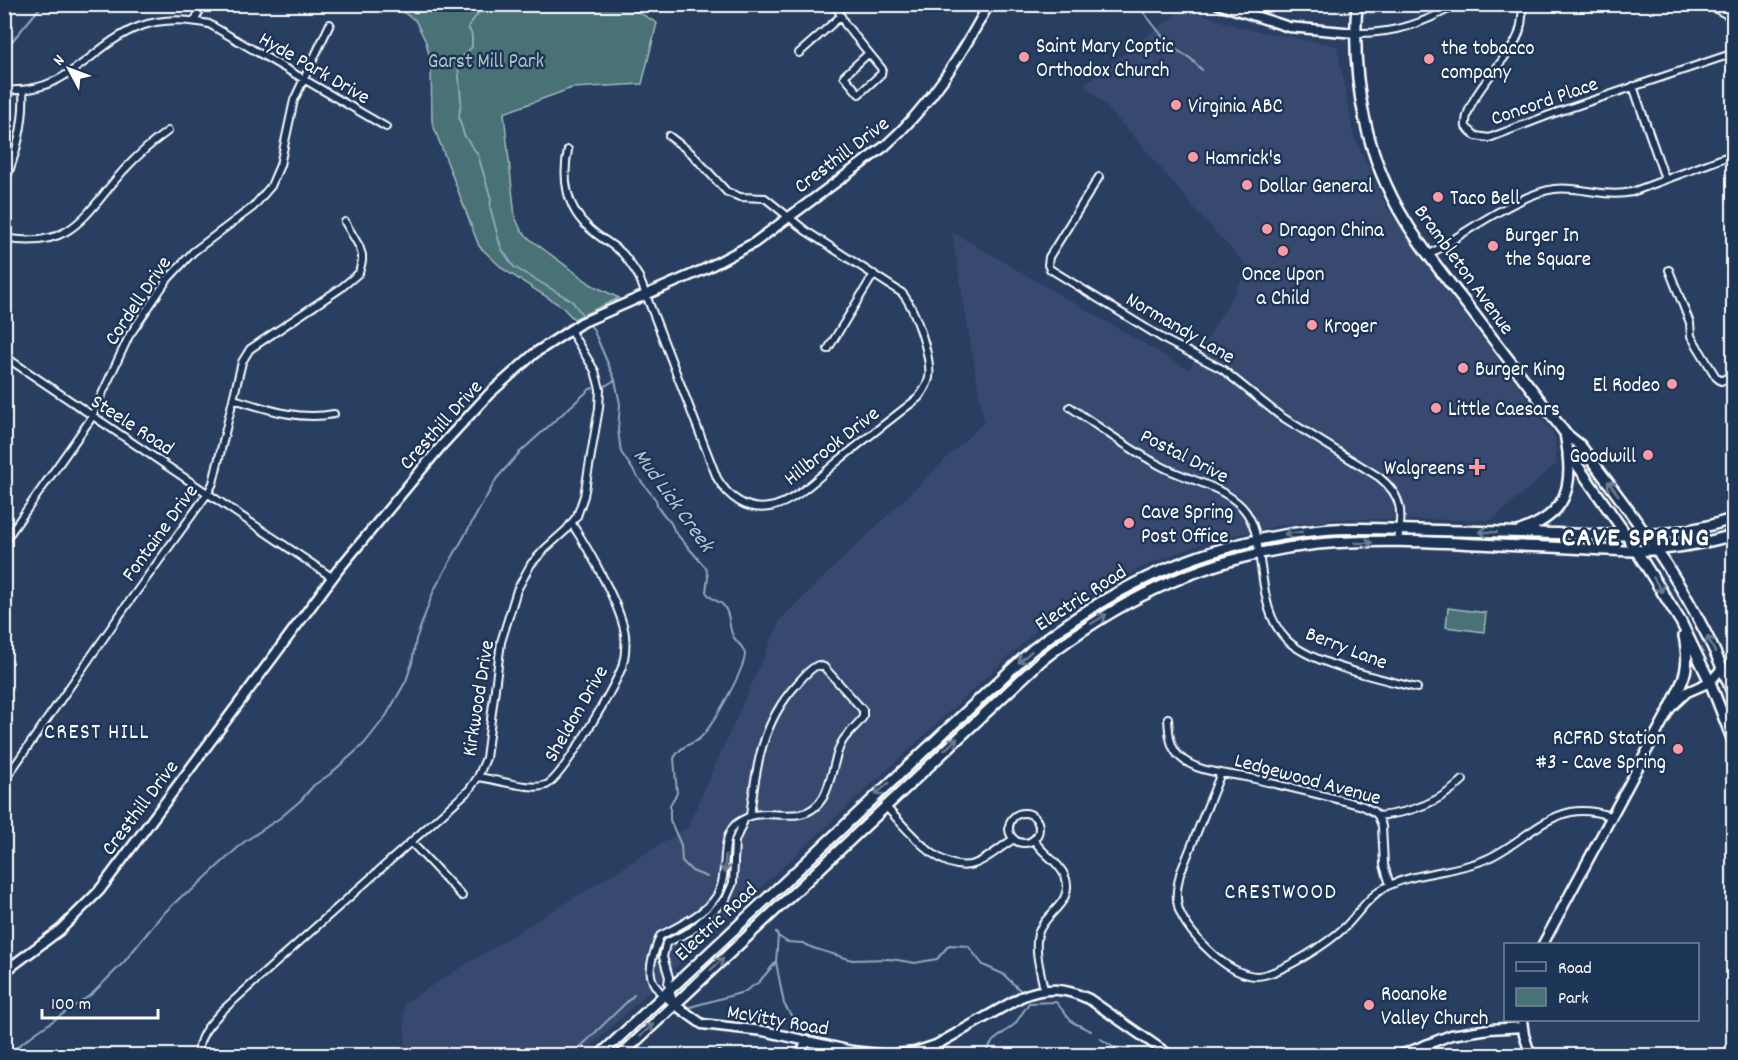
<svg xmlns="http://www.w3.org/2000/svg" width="1738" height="1060" font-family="Dekko,sans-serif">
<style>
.built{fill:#384a6f}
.green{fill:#487276;stroke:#a4b8ba;stroke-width:1.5}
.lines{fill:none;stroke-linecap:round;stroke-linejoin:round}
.stream{stroke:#8fa9b9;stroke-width:2}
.street-casing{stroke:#fff;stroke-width:10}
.secondary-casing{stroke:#fff;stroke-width:13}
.primary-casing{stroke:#fff;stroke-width:14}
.street{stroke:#1d3557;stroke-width:6}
.secondary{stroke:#1d3557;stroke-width:8}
.primary{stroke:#1d3557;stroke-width:9}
.oneway{stroke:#6c7c92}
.poi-dot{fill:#ff9aa2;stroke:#1d3557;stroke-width:2}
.labels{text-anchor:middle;stroke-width:5;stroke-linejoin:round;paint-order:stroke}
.poi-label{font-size:21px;fill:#fff;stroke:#1d3557;text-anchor:start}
.park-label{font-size:21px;fill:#adc0c1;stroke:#1d3557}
.street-label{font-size:21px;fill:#fff;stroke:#1d3557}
.water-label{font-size:22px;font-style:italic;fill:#b5c6d0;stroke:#1d3557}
.neighbourhood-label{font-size:22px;letter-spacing:1.5px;fill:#fff;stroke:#1d3557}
.district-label{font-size:27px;font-weight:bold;letter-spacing:1.5px;fill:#fff;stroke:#1d3557}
</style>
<rect width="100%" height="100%" fill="#293f62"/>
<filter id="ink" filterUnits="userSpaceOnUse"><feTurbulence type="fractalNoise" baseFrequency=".0167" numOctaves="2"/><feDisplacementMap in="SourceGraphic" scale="12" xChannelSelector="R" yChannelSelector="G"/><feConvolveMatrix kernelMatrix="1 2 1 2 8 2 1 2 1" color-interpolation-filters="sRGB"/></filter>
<g filter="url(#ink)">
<path class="built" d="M1290,5H1422L1414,8L1378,15L1332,14Z
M1184,8L1240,28L1337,46L1353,134L1387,208L1555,436L1556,464L1492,520L1343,519L1281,525L1208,541L1151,563L1107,584L1041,626L581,1055H406L404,1003L687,828L781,619L984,422L952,232L1189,370L1249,268L1197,212L1141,144L1085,84Z"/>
<path class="green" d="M392,5H627L657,23L642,84L572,88L504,113L515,217L521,230L531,240L592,285L619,298L574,319L561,306L503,269L479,246L432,122L431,63L426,42L415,20Z
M1448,608L1486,613L1484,632L1446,627Z"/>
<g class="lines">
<path class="stream" d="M485,4L468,27L472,35V47L461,58L458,66L461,100L459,118L464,135L478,155L491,199L490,207L501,248L514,267L572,301L593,329L615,380L620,404L618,430L621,452L637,476L656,500L658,508L671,523L675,532L706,568L708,577L706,592C713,602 717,599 723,605C731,613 728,627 733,636C736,642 745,647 745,655C743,672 712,728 699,739C694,743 687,744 683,748C679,750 676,755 674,758L677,793L670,805V820L681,845L682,861L692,871L707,877
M1135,4L1145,14L1170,46L1190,58L1202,70
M4,51L43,4
M605,386L615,380
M776,932L778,936L787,942L803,943L813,948L852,960L891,959L915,963L937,959L949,945L968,946L983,965L1003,974L1023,993
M778,936L776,962L784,1004L799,1028
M1029,1003L1056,1002L1072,1022L1091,1031
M690,1007L744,992L759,982L776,962
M1101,1039L1113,1047L1129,1049L1133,1056
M5,1056L34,1034L92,994L124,962L161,916L183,895L190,892L244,842L280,818L300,801L314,785L329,775L364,744L386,716L406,681L412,663L416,639L434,590L497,478L520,452L590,389L593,388
M571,1056L634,995
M983,1056L993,1041L1015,1024L1029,1003"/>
<g class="street-casing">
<path id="street" d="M835,4L845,24L882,69L881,74L859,94L844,76L869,53
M1523,4C1522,17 1522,30 1515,42C1502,65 1463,101 1466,127L1476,136L1489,138L1552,114L1734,53
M1706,4L1734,18
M196,18L203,4
M1355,33C1394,34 1424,23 1458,4
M799,53L841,16
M1633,86L1665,179
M4,90C93,97 100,0 209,24L386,127
M568,150C562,178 566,208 589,228C599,238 613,244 623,254C629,261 634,269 639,277L717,478C728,497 746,511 769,507C793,504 820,476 838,461C864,440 891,419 918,398C923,392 927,386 929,378C932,358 915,308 902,293L806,231L765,198L740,197L727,192L691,153L669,136
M1099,177L1049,257L1048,265L1050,269L1167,341L1222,369L1279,415L1379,477C1404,497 1402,513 1398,542
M4,185C16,154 25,124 23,90
M4,238C72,251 85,214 123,171C137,156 151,143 168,131
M1429,255C1459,236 1521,193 1554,189C1581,186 1604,198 1632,192L1734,154
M1669,270L1690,323L1691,336L1716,377L1721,381L1734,374
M828,349L874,274
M4,356L333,578
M234,399C266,409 299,421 334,414
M1070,407C1099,427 1130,450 1161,466C1187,480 1221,485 1242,507C1257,523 1258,547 1261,567C1265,593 1267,619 1286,639C1309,664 1383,679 1417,688
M4,542L90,420L129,336L167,280L193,252L253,207L271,186L280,165L294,100L330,24
M818,665L824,667L863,710V717C857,726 848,732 842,742C829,765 834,807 800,814C783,817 765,811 750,816C756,766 762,722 797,684C803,677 809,669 818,665Z
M1168,718C1169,732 1169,747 1180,757C1198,774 1232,773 1255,779C1291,788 1327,796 1363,806L1374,812L1378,816C1411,813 1439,803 1463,780
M1221,773L1180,874C1177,887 1175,897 1179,910C1189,936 1234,983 1264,975C1288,969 1327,944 1345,927C1358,914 1368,897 1384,888C1413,872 1453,873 1484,860C1515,848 1538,819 1571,812C1585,809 1598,812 1611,816
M478,777C495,779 532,791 546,785C562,779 615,686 622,667C625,657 626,645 625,635C622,608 588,548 572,524
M4,781L124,609L208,493L213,483L242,362L250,349L341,288L359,273L362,261V255L359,246L345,222
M885,806C907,828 940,875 974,864C989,859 1001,846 1014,839
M1009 828a15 15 0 1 1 30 0a15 15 0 1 1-30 0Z
M1378,816L1382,826L1384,865L1390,885
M1034,840C1042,854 1061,863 1066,879C1073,904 1044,913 1038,934C1034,951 1041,973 1044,990
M411,842L462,896
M674,1004C644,982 647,970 660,936C677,927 706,913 716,897C730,876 719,843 734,826C738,821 745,819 750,816
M674,1004L668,984L669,977L663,957L666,943L691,931L726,899L733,883L735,841L744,820
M719,1055V1056
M198,1056C198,1035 210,1024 223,1010L469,790L478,777L486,758L501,642L517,590L531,564L546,548L566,530L577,516L584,496L599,408L600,389L595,371L570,330"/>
</g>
<g class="secondary-casing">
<path id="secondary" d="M1218,4L1289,27L1355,33
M1543,944L1670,708L1687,692L1710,682L1723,667
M4,972L60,930L99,891L338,570L442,445L489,394L535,353L581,323L705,269L754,243L885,146C930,106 960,57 989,4
M674,1004L702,1024L763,1031L852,1051L888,1055L915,1052L936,1045L1021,997C1046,986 1065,988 1089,999L1171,1056
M1522,1020L1524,1035L1531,1056
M485,1056H495
M800,1056L807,1040
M1398,1056L1451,1035L1489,1029L1523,1027"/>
</g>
<g class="primary-casing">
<path id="primary" d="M1357,4C1351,80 1366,158 1406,222C1426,255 1451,284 1474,314C1504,354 1535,393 1565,433L1580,445C1640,524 1700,603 1734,698
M1565,433L1568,452L1627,536L1681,622L1710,682L1734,744
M1520,531C1559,517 1573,496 1568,455
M1670,708C1684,679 1691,669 1684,636
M599,1056L1032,650C1117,582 1212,540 1321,530C1353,527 1385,529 1417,530C1458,531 1499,532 1540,533C1605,535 1671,541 1734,518
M620,1056L1042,660C1123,596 1215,554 1318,544C1394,537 1473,545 1549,547C1578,548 1607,551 1635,551C1669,550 1702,544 1734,535"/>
</g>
<use href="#street" class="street"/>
<use href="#secondary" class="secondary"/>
<use href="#primary" class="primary"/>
</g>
<defs><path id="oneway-shaft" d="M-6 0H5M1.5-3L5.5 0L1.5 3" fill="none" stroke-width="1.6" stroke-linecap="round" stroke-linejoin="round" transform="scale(1.5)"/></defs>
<g class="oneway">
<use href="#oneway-shaft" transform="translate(1613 488) rotate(-127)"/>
<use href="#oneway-shaft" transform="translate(1488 532) rotate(-178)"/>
<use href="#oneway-shaft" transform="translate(1293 533) rotate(173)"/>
<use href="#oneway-shaft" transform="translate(1364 543) rotate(1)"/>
<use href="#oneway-shaft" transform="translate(1658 585) rotate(58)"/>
<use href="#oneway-shaft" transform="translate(1099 619) rotate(-32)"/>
<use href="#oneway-shaft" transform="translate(1711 644) rotate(-116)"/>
<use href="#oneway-shaft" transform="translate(1025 657) rotate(138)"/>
<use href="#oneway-shaft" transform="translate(951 744) rotate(-43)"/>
<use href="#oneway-shaft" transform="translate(882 789) rotate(137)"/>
<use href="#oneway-shaft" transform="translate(725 864) rotate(93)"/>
<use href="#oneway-shaft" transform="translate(717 964) rotate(-43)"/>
<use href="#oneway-shaft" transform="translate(647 1030) rotate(-43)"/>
</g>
</g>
<g class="poi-dot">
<circle cx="1024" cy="57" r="6"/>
<circle cx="1429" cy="59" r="6"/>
<circle cx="1176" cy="105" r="6"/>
<circle cx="1193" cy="157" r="6"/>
<circle cx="1247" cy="185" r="6"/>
<circle cx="1438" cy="197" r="6"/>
<circle cx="1267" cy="229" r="6"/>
<circle cx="1493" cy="246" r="6"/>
<circle cx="1283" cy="251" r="6"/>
<circle cx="1312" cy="325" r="6"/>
<circle cx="1463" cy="368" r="6"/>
<circle cx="1672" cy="384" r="6"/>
<circle cx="1436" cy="408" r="6"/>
<circle cx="1648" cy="455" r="6"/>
<path d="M1474 458h6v6h6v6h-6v6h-6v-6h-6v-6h6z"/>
<circle cx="1129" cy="523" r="6"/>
<circle cx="1678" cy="749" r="6"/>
<circle cx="1369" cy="1005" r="6"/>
</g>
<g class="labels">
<g class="poi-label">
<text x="1036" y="52">Saint Mary Coptic<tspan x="1036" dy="24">Orthodox Church</tspan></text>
<text x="1441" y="54">the tobacco<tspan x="1441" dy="24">company</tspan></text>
<text x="1188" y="112">Virginia ABC</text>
<text x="1205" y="164">Hamrick's</text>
<text x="1259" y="192">Dollar General</text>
<text x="1450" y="204">Taco Bell</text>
<text x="1279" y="236">Dragon China</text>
<text x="1505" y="241">Burger In<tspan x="1505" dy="24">the Square</tspan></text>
<text x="1283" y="280" text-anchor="middle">Once Upon<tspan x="1283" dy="24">a Child</tspan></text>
<text x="1324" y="332">Kroger</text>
<text x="1475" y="375">Burger King</text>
<text x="1660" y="391" text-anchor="end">El Rodeo</text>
<text x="1448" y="415">Little Caesars</text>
<text x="1636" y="462" text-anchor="end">Goodwill</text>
<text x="1465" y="474" text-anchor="end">Walgreens</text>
<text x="1141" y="518">Cave Spring<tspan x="1141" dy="24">Post Office</tspan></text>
<text x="1666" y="744" text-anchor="end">RCFRD Station<tspan x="1666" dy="24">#3 - Cave Spring</tspan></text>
<text x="1381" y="1000">Roanoke<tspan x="1381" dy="24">Valley Church</tspan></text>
</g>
<g class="park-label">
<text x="486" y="67">Garst Mill Park</text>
</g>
<g class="street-label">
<text transform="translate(315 67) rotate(30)" y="7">Hyde Park Drive</text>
<text transform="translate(1544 100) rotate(-19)" y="7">Concord Place</text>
<text transform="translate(841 154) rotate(-37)" y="7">Cresthill Drive</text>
<text transform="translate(1465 269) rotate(54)" y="7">Brambleton Avenue</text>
<text transform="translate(137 300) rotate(-56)" y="7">Cordell Drive</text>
<text transform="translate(1181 327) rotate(30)" y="7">Normandy Lane</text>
<text transform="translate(133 424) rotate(33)" y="7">Steele Road</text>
<text transform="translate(440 424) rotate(-48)" y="7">Cresthill Drive</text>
<text transform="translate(831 445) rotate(-38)" y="7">Hillbrook Drive</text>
<text transform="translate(1185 455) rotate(27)" y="7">Postal Drive</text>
<text transform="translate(159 532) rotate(-54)" y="7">Fontaine Drive</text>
<text transform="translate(1080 597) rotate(-33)" y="7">Electric Road</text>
<text transform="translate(1347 647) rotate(21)" y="7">Berry Lane</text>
<text transform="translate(477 698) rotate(-81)" y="7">Kirkwood Drive</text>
<text transform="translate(575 713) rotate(-60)" y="7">Sheldon Drive</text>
<text transform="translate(1308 778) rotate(15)" y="7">Ledgewood Avenue</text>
<text transform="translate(139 807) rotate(-53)" y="7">Cresthill Drive</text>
<text transform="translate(715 921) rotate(-43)" y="7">Electric Road</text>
<text transform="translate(778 1019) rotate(10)" y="7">McVitty Road</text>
</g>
<g class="water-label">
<text transform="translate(675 499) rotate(54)" y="8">Mud Lick Creek</text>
</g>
<g class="neighbourhood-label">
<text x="97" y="738">CREST HILL</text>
<text x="1281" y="898">CRESTWOOD</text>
</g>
<g class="district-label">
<text x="1636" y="545">CAVE SPRING</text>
</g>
</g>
<rect width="1738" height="1060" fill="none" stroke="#1d3557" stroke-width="24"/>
<rect x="12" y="12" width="1714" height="1036" fill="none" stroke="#fff" stroke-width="2" filter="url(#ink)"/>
<rect x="1504" y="943" width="195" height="78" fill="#1d3557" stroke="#77869a" stroke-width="1.5"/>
<rect x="1516" y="962" width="30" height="9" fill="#1d3557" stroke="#77869a" stroke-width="1.5"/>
<text x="1558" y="973" font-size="18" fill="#ffffff">Road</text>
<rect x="1516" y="988" width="30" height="18" fill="#487276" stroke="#77869a" stroke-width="1.5"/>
<text x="1558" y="1003" font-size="18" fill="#ffffff">Park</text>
<g transform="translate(69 69) rotate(311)" stroke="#1d3557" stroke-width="4.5" paint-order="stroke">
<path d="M0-4.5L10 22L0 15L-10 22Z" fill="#ffffff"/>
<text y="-9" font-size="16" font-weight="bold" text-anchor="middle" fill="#ffffff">N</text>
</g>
<path d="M42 1009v9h116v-9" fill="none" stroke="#ffffff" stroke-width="3"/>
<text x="51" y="1009" font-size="18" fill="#ffffff" stroke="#1d3557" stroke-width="4.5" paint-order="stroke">100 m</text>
</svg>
